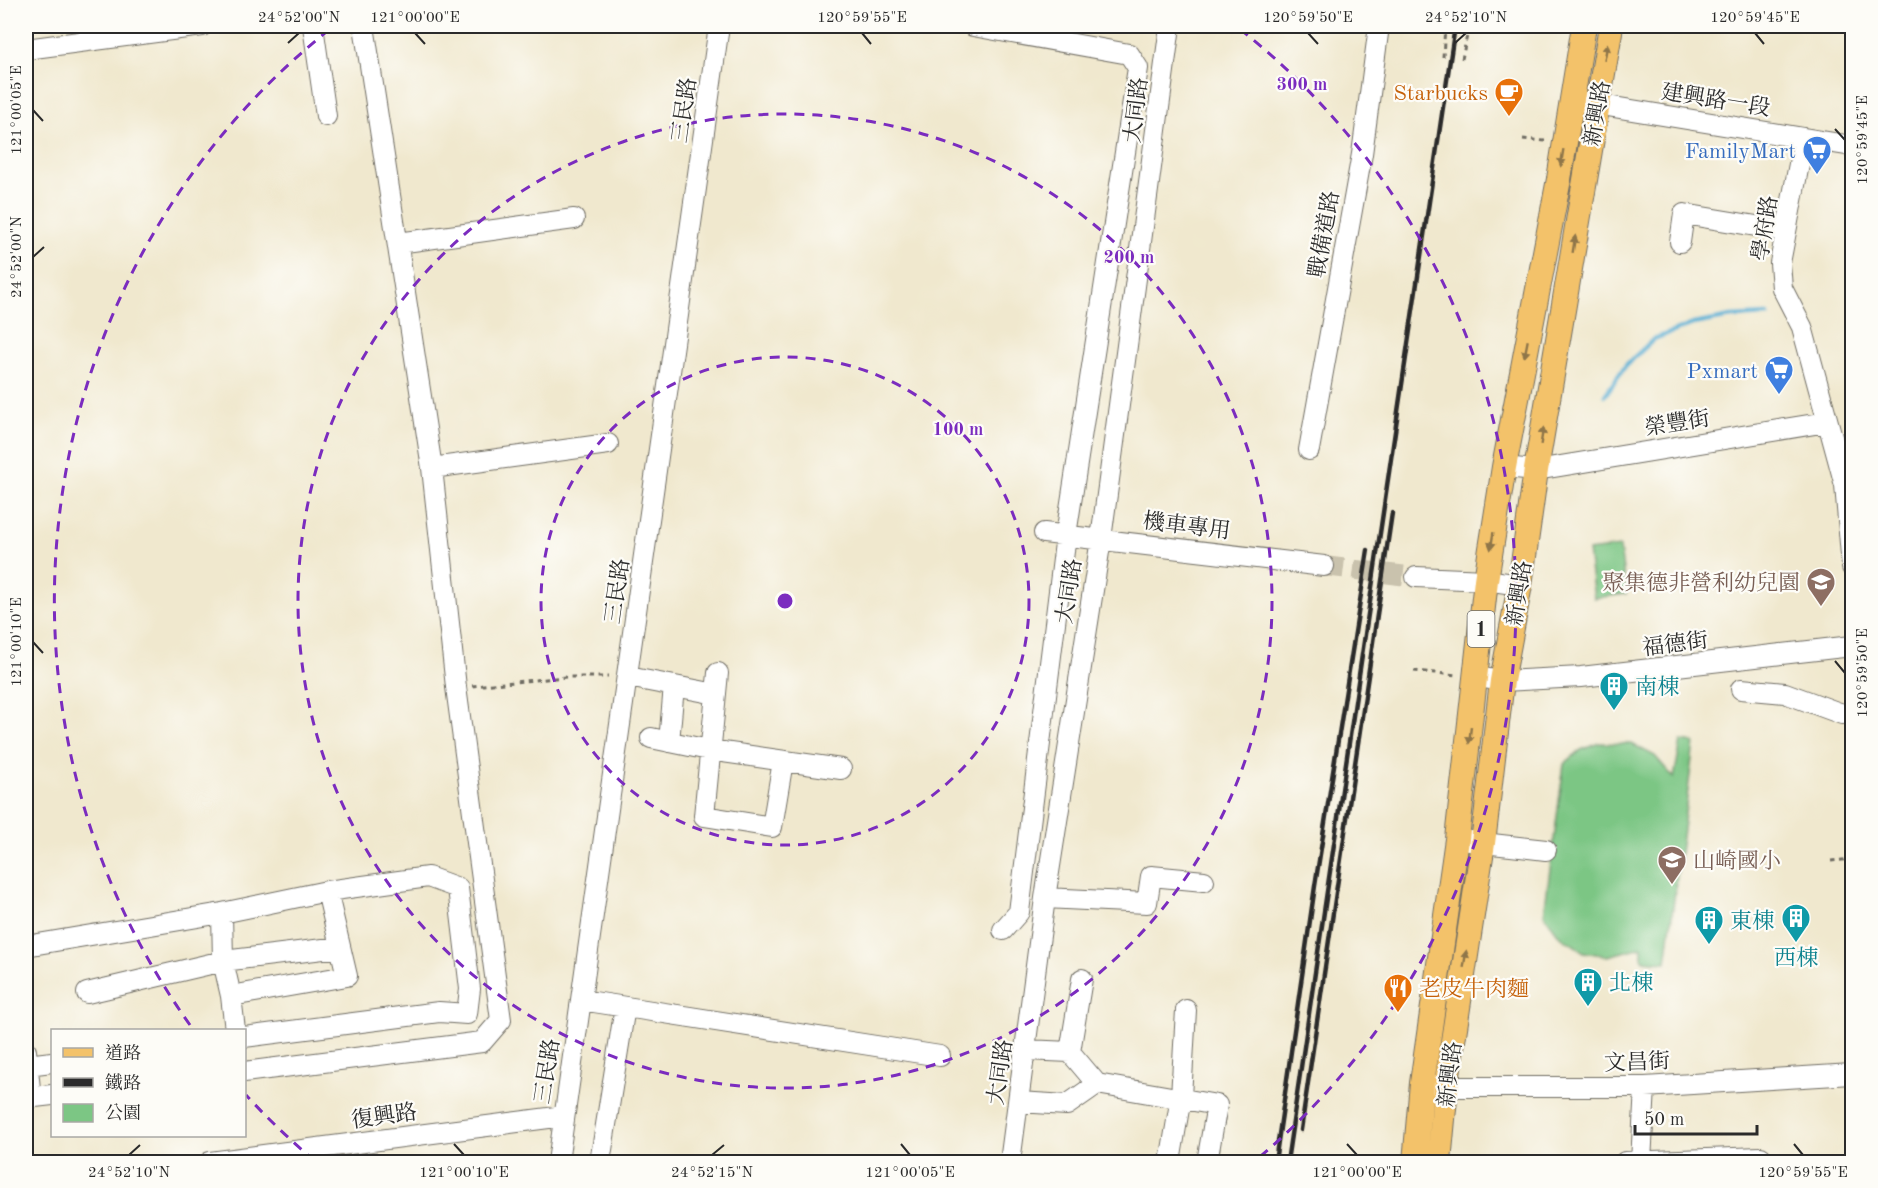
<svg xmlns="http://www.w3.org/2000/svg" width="1878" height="1188" font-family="'Old Standard TT','Noto Serif TC',serif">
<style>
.green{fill:#7cc684;stroke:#547858;stroke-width:1.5}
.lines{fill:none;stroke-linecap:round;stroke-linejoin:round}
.stream{stroke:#55add2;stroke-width:4.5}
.minor-tunnel{stroke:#c9c2ad;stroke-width:20;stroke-dasharray:20 10;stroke-linecap:butt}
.minor-casing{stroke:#706d64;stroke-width:22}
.major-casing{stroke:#706d64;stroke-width:26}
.path{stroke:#706d64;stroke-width:3;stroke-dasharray:4.5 4.5;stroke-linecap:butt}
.minor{stroke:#fff;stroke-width:20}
.major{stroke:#f3c26a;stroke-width:24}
.rail{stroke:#2b2b2b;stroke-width:4.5}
.oneway{fill:#8f764a}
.ticks{fill:none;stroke:#2b2b2b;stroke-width:2}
.ring{fill:none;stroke:#7b2cbf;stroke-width:3;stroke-dasharray:10 8}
.labels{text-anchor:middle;stroke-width:4.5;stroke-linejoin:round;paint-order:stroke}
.shield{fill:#fdfcf7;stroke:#6a6a68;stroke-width:1.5}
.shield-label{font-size:21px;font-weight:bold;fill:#2b2b2b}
.food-label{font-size:22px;fill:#c56008;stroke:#fdfcf7;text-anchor:end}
.street-label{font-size:22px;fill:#2b2b2b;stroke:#fdfcf7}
.shop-label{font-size:22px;fill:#366cbe;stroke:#fdfcf7;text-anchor:end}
.education-label{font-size:22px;fill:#785e54;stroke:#fdfcf7;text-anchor:end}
.culture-label{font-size:22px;fill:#0d838f;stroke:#fdfcf7;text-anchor:start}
.centre{fill:#7b2cbf;stroke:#fdfcf7;stroke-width:3}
.ring-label{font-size:18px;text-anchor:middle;font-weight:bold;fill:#7b2cbf;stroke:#fdfcf7;stroke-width:4.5;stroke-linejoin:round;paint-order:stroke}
.neatline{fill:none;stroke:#2b2b2b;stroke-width:2}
.ticks-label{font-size:15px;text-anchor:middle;fill:#2b2b2b}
</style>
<rect width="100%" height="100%" fill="#fdfcf7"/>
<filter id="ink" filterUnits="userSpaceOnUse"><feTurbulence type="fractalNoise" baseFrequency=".0167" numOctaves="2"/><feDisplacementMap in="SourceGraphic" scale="12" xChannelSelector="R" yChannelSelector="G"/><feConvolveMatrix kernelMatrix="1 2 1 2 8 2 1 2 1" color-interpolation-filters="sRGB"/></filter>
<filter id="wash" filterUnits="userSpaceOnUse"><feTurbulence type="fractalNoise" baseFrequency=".008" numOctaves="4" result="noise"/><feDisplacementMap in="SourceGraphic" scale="24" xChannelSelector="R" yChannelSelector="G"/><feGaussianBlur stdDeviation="1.35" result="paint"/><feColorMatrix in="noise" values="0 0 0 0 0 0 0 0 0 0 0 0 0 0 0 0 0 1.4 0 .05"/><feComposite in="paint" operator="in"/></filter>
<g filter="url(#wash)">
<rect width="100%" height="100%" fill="#f0e8ce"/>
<path class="green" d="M1620,547L1626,594L1594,598L1588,551Z
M1681,741L1694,743L1666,962L1642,960V947L1608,956L1584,952L1559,935L1544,914L1564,764L1581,750L1599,743L1632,744L1655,756L1674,778Z"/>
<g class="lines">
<path class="stream" d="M1605,395L1626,365L1654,339L1693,324L1731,317L1768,315"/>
</g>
</g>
<g filter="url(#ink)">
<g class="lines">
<path class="minor-tunnel" d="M1324,566L1416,577"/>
<g class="minor-casing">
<path id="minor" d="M313,26L326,116
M973,26L1129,54L1138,68L1066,535L1019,912L1003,930
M26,49L202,26
M1583,102L1852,146
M1804,138L1780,263L1782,288L1802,327L1845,485L1852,567
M1680,242L1684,214L1786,231
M398,243L574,219
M1309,450L1362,154L1379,26
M1504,467L1536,470L1827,422
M432,468L608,444
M1044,533L1324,566
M1416,577L1486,580L1520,585
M718,673L704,816L772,827L783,761
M628,677L716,694
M1477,677L1502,681L1581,677L1852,646
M1741,689L1785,693L1842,714L1852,713
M651,738L709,750L841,769
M669,742L674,686
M1457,839L1483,843L1546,850
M1045,898L1147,903L1151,876L1204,881
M222,913L223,961L231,996L235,1030
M26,946L222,913L327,891L428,877L458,888L470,989L467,1014L439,1012L244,1037
M87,993L223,961L340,947
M231,996L347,976L327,891
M581,1000L940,1056
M1026,1050L1070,1052L1097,1084L1217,1105L1207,1162
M26,1051L31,1098
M1070,1052L1082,979
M27,1065L52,1062
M244,1072L482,1042L501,1020L456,687L432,468L364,26
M1434,1085L1446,1087H1645L1852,1074
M26,1098L52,1095
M1019,1102L1067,1105L1097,1084
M210,1162L564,1116
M558,1162L719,26
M600,1162L625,1007
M1010,1162L1045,898L1101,539L1170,26
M1170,1162L1181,1097L1186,1010
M1625,1162L1761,1157
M1641,1162L1645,1087"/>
</g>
<g class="major-casing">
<path id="major" d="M1415,1162L1422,1083L1457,839L1486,580L1504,467L1559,179L1584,26
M1439,1162L1446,1087L1483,843L1502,681L1520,585L1536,470L1611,26"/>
</g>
<path class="path" d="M1443,57L1445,26
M1462,59L1469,26
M1523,139L1545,141
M1414,671L1457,675
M472,686L566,677H608
M1831,861L1852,859"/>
<use href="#minor" class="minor"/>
<use href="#major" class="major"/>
<path class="rail" d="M1301,1130L1392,513
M1275,1162L1315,886L1368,550
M1287,1162L1455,26"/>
</g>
<defs><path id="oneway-solid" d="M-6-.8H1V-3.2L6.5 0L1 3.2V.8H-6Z" transform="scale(1.5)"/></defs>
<g class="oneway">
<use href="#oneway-solid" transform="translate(1606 52) rotate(-80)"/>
<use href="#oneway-solid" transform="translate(1562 158) rotate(99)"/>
<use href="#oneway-solid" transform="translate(1574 244) rotate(-81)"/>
<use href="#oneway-solid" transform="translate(1526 349) rotate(101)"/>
<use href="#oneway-solid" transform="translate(1542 436) rotate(-81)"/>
<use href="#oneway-solid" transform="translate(1492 541) rotate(99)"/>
<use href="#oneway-solid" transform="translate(1470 735) rotate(97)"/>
<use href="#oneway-solid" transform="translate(1465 959) rotate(-81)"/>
</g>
</g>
<path class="ticks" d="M415,33L425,44M862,33L871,44M1308,33L1318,44M1755,33L1764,44M288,43L299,33M1455,43L1466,33M33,110L43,121M1835,129L1845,140M33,257L44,247M33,642L43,653M1835,661L1845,673M454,1144L464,1155M901,1144L910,1155M1347,1144L1357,1155M1794,1144L1803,1155M129,1155L140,1145M712,1155L724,1145"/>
<g class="ring">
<circle cx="785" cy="601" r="244"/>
<circle cx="785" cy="601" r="487"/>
<path d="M315 1161A731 731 0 0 1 246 1095M190 1025A731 731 0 0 1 330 29M1240 29A731 731 0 0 1 1255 1161"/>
</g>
<defs>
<g id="cafe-pin" transform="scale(1.5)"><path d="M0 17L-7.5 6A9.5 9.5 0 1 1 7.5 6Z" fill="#e8710a" stroke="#fdfcf7"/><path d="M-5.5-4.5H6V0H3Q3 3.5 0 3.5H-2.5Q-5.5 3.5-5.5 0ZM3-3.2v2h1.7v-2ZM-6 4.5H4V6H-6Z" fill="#fff"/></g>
<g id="supermarket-pin" transform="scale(1.5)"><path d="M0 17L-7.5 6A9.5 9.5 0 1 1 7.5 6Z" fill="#3f7fe0" stroke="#fdfcf7"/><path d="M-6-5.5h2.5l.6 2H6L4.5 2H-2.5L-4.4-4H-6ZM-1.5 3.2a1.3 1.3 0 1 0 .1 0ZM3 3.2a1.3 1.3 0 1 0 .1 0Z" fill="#fff"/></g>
<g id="school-pin" transform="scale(1.5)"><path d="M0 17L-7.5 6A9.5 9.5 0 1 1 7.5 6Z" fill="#8d6e63" stroke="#fdfcf7"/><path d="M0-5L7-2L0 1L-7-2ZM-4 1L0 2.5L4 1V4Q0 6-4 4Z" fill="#fff"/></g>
<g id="building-pin" transform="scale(1.5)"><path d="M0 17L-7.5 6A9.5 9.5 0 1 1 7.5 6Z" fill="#0f9aa8" stroke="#fdfcf7"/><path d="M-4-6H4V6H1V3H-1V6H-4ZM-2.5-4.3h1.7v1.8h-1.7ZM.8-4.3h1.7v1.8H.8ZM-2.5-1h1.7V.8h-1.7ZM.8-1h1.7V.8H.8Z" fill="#fff"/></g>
<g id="restaurant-pin" transform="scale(1.5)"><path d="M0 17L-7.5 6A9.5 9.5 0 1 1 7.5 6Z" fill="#e8710a" stroke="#fdfcf7"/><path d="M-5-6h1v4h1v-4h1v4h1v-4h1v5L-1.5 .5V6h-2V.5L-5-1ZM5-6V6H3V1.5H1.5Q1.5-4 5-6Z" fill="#fff"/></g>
</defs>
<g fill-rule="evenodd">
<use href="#cafe-pin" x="1509" y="92"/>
<use href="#supermarket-pin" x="1817" y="150"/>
<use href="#supermarket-pin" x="1779" y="370"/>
<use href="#school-pin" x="1821" y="582"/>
<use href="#building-pin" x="1614" y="686"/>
<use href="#school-pin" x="1672" y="860"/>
<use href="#building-pin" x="1796" y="918"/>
<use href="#building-pin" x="1709" y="920"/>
<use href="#building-pin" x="1588" y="982"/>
<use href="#restaurant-pin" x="1398" y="988"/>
</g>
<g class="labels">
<rect class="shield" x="1467.5" y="611" width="27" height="36" rx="4.5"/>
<g class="shield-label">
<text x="1481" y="636">1</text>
</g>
<g class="food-label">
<text x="1488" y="100">Starbucks</text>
<text x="1419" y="996" text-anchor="start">老皮牛肉麵</text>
</g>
<g class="street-label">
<text transform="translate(1716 99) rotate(9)" y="8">建興路一段</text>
<text transform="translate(683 110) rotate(-82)" y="8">三民路</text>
<text transform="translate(1135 110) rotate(-83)" y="8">大同路</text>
<text transform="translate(1596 113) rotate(-80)" y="8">新興路</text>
<text transform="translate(1764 228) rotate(-81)" y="8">學府路</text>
<text transform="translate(1323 234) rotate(-80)" y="8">戰備道路</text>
<text transform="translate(1677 422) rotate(-9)" y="8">榮豐街</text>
<text transform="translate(1187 525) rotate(7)" y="8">機車專用</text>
<text transform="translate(616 591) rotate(-82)" y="8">三民路</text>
<text transform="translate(1068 591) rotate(-81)" y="8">大同路</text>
<text transform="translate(1518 593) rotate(-81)" y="8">新興路</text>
<text transform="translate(1675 643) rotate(-7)" y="8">福德街</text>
<text transform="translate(1637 1061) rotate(-2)" y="8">文昌街</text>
<text transform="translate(546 1071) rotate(-81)" y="8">三民路</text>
<text transform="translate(999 1072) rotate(-82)" y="8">大同路</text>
<text transform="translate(1449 1074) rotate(-83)" y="8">新興路</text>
<text transform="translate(384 1115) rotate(-8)" y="8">復興路</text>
</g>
<g class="shop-label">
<text x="1796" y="158">FamilyMart</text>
<text x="1758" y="378">Pxmart</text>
</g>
<g class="education-label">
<text x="1800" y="590">聚集德非營利幼兒園</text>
<text x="1693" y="868" text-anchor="start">山崎國小</text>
</g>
<g class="culture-label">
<text x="1635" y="694">南棟</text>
<text x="1730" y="928">東棟</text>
<text x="1796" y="965" text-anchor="middle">西棟</text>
<text x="1609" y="990">北棟</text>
</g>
</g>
<circle cx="785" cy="601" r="9" class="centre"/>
<g class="ring-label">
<text x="1302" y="90">300 m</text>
<text x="1129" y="263">200 m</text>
<text x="958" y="435">100 m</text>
</g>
<rect width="1878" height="1188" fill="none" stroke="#fdfcf7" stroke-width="66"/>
<rect x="51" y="1029" width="195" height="108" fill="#fdfcf7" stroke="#a9a8a5" stroke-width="1.5"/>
<rect x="63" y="1048" width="30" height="9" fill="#f3c26a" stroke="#a9a8a5" stroke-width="1.5"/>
<text x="105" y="1059" font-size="18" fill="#2b2b2b">道路</text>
<rect x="63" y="1078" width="30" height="9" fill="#2b2b2b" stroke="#a9a8a5" stroke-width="1.5"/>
<text x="105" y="1089" font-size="18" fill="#2b2b2b">鐵路</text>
<rect x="63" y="1104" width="30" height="18" fill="#7cc684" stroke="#a9a8a5" stroke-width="1.5"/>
<text x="105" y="1119" font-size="18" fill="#2b2b2b">公園</text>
<path d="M1635 1125v9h122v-9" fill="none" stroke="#2b2b2b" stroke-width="3"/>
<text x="1644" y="1125" font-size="18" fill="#2b2b2b" stroke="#fdfcf7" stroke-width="4.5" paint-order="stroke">50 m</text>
<rect x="33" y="33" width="1812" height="1122" class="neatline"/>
<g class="ticks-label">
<text x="299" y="22">24°52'00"N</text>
<text x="415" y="22">121°00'00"E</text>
<text x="862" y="22">120°59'55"E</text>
<text x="1308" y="22">120°59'50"E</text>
<text x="1466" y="22">24°52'10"N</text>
<text x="1755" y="22">120°59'45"E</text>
<text transform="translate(16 110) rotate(-90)" y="5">121°00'05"E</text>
<text transform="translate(1862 140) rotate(-90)" y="5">120°59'45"E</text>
<text transform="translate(16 257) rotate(-90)" y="5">24°52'00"N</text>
<text transform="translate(16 642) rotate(-90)" y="5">121°00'10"E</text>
<text transform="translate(1862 673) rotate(-90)" y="5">120°59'50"E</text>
<text x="129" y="1177">24°52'10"N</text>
<text x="464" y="1177">121°00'10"E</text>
<text x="712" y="1177">24°52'15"N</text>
<text x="910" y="1177">121°00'05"E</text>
<text x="1357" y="1177">121°00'00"E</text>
<text x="1803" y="1177">120°59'55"E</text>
</g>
</svg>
